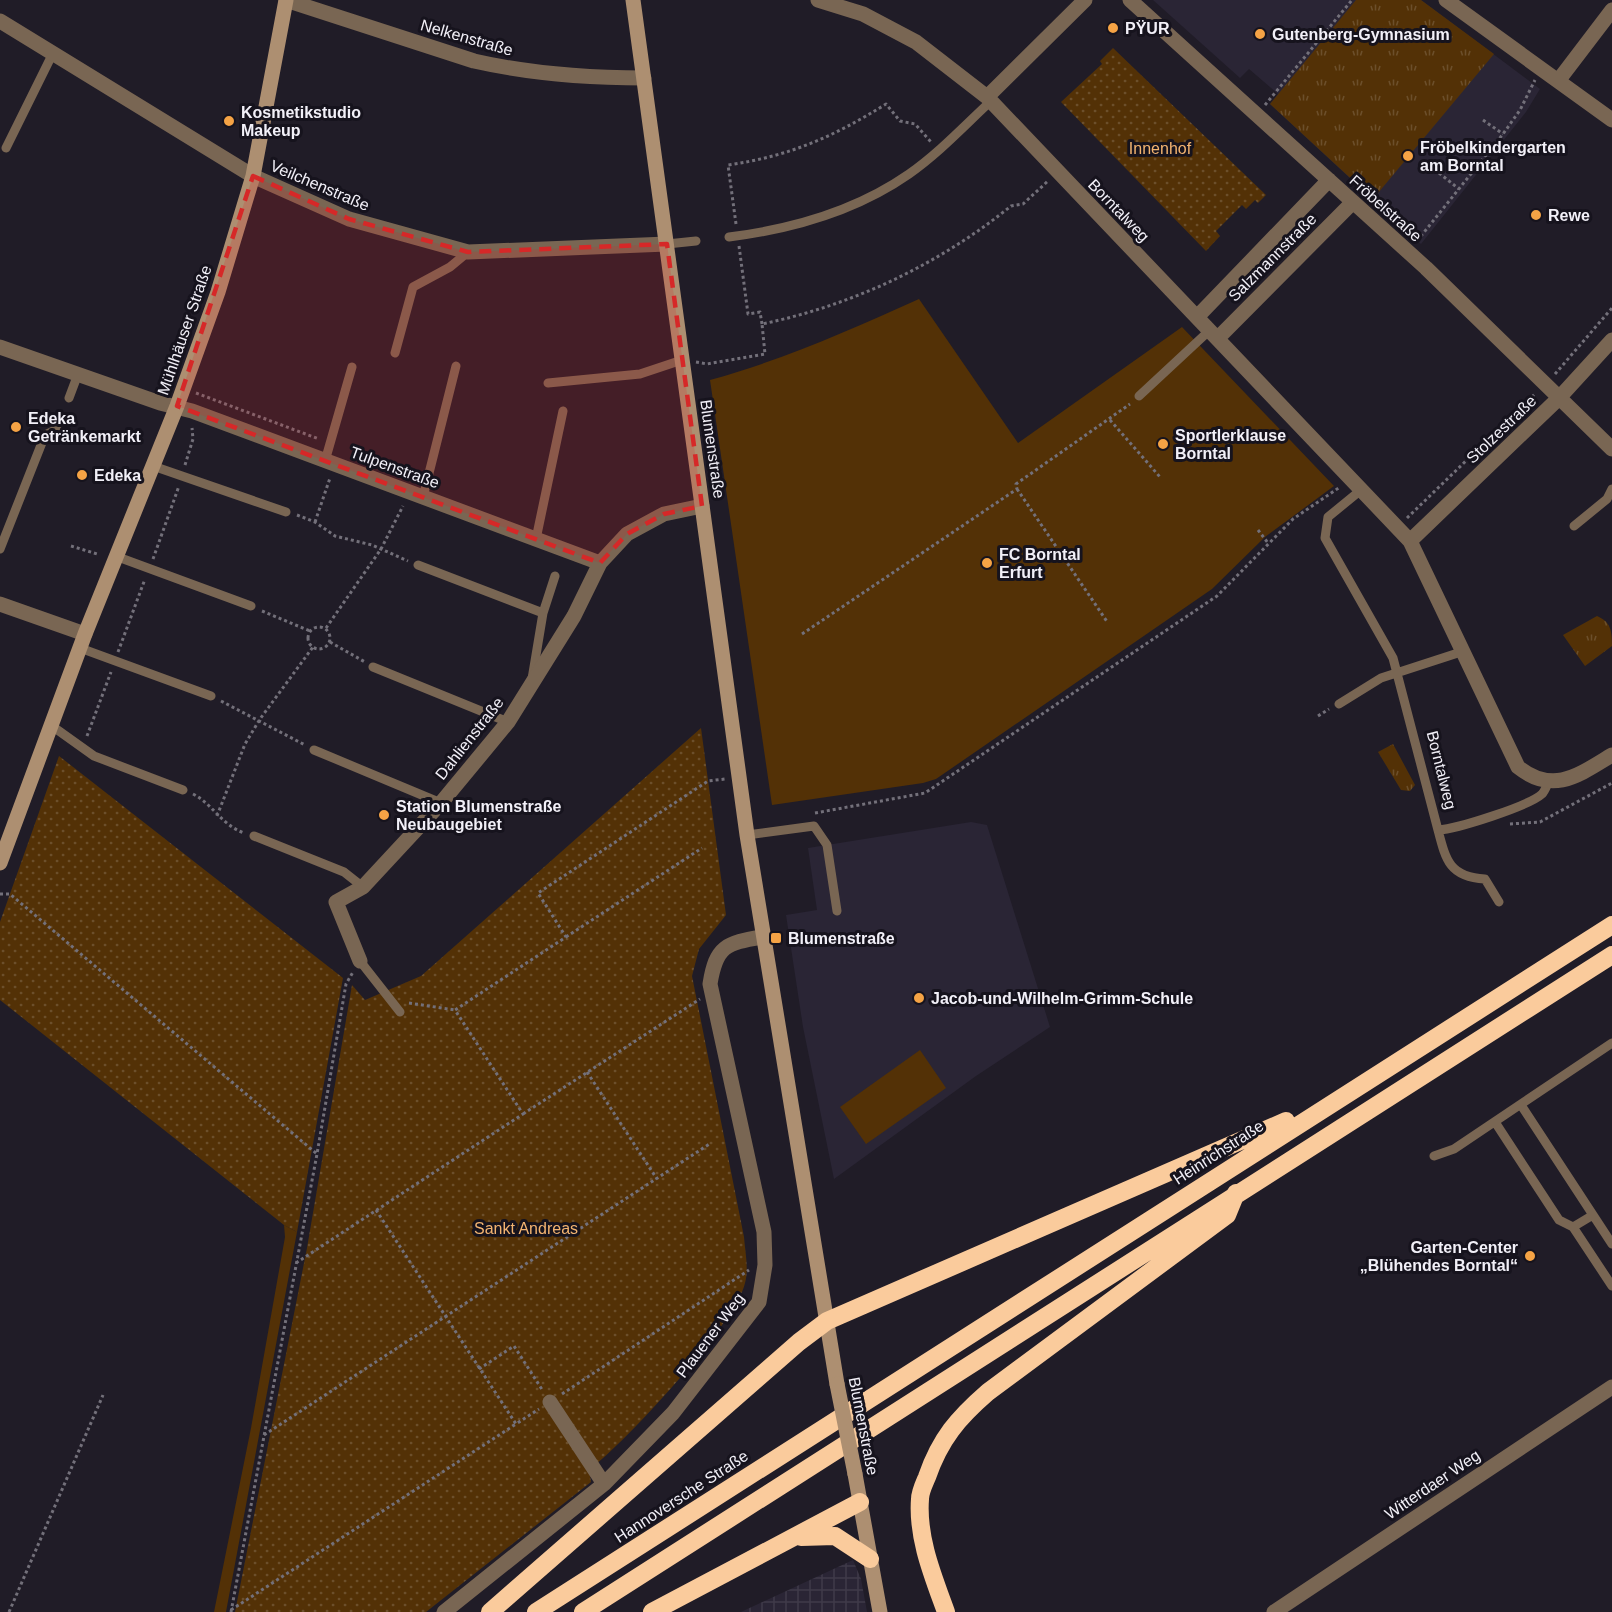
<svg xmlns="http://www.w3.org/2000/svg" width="1612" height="1612" font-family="Arial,sans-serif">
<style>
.built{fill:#2a2535}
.industrial{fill:url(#industrial-grid)}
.grass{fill:#533106}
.park{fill:url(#park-tufts)}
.garden{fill:url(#garden-dots)}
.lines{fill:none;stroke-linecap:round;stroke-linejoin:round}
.path{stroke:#73707a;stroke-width:3;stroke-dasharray:3 3;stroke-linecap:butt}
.lane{stroke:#796653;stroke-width:9}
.street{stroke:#796653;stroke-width:15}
.secondary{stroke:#ad8f71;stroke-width:15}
.highway{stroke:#facb9c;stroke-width:18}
.secondary-bridge{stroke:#ad8f71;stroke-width:15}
.marked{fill:#d62828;fill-opacity:0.2;stroke:#d62828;stroke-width:4.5;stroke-dasharray:12 8;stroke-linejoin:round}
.poi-dot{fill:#f5a345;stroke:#16131d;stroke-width:2}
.labels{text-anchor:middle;stroke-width:6;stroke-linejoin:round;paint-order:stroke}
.poi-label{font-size:16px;font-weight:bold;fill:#f2f0f8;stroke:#16131d;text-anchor:start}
.street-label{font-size:16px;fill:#f2f0f8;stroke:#16131d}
.park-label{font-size:16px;fill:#f3b471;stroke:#16131d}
</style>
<defs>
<pattern id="industrial-grid" width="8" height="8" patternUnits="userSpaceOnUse" patternTransform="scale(1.5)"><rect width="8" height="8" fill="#2a2535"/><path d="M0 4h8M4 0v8" fill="none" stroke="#3f3a49"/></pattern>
<pattern id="park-tufts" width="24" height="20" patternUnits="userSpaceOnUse" patternTransform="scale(1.5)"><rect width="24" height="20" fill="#533106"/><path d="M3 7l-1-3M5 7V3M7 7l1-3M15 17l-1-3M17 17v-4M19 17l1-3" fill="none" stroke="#6c4f2b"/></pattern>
<pattern id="garden-dots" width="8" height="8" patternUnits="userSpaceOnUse" patternTransform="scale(1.5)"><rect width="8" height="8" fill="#533106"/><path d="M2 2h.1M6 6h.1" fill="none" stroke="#6c4f2b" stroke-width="1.8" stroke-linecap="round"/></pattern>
</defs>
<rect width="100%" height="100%" fill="#201c27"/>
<path class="built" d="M1153,0H1421L1540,89L1526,112L1421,244L1270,104L1278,94L1249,69L1240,78Z
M971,822L987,825L1050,1027L976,1076L834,1179L803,1027L786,915L817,910L808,848Z"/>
<path class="industrial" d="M853,1560L861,1579L867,1612H741Z"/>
<path class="grass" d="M919,299L1018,443L1182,327L1334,486L1265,537L1212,589L936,779L923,783L772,805L710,380C783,360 850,330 919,299Z
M920,1050L946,1088L866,1144L840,1107Z
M284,1225L297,1232L226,1612H214L251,1428L285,1237Z"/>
<path class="park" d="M1356,0H1421L1494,54L1373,199L1270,104Z
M1597,616C1611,622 1612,631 1612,646L1585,666L1563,635Z
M1393,744L1415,785L1410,791L1401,790L1378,752Z"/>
<path class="garden" d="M1113,48L1266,195L1258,203L1255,200L1246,209L1242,205L1216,231L1220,236L1206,251L1061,102L1102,64L1100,61Z
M701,728L726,915L699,949L692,976L744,1237C745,1251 749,1269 745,1283C736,1323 624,1444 589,1470L591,1482L426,1612H235L307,1248L352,985L365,1000L421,976Z
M59,756L343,978L297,1232L284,1225L0,1000V922Z"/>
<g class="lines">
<path class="path" d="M1265,105L1352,0
M1483,120L1503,134
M1524,148L1529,152
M1439,173L1459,189
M736,224L728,165C790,156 833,137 886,104L900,121L915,124L931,142
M1417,241L1503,134L1520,110L1535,80
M739,246L748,314L760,312L762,324
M696,362L707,364L765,354L762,324C853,305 938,265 1011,206L1023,204L1048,181
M1555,374L1612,308
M196,393L319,439
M1110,420L1160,477
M185,465L193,439L192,428
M1017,489L1108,623
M297,515L315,522L335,536L372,545L408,561
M1407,518L1535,394
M315,522L330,478
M1258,530L1268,543
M71,546L97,554
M153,559L179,486
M262,611L310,631
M308 638a11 11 0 1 1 22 0a11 11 0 1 1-22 0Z
M326,628L381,549L403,506
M802,634L1017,489L1016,484L1130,404
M330,642L365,662
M118,652L145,579
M221,701L305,745
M1318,716L1329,709
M87,736L111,672
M193,794C214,805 220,824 244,833
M815,813L925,793L1217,596L1293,519L1340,487
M217,816L245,744L260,719L313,647
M1510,824L1540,822L1612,783
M0,894H10L317,1154
M566,937L702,848
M409,1003L455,1010
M587,1072L657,1179
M523,1114L700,999
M376,1210L516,1424L539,1409
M296,1263L523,1114L455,1010L566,937L538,893L708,781L725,779
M479,1369L514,1346L543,1391
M562,1394L749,1270
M264,1435L711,1143
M231,1610L516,1424
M9,1612L103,1395
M231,1612L317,1154L346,984L353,972"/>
<path class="lane" d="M6,148L53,53
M729,237C792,229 856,211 909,174C939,153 964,126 991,101
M667,244L696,241
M395,353L413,287L450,267L468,252
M548,383L640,374L682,360
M1139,396L1210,330
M69,398L78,374
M325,461L352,367
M153,466L286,512
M1361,490L1328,517L1325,538L1393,658L1438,830C1457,829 1529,806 1542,794C1545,791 1547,785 1549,781
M423,497L456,366
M1574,526L1607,499L1612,489
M536,539L563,411
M0,549L45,435L57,429
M118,557L251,606
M418,565L543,613
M80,648L211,696
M373,667L508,722
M532,679L543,613L555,576
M1339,704L1381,678L1461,652
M52,726L94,756L183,790
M314,750L441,803
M1438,830C1446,861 1450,877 1485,879L1499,902
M747,835L814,826L827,845L837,911
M254,836L344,872L363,887
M360,961L400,1012
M1521,1105L1612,1244
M1495,1122L1559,1220L1573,1227
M1434,1156L1454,1149L1612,1043
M1593,1215L1573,1227L1612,1286"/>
<path class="street" d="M286,0L474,61C531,74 586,78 644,78
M818,0L863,14L916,42L987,97L1410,541L1518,767C1553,795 1579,775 1612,755
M1130,0L1426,268L1612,449
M1446,0L1612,120
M0,21L253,176L349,219L468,252L667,244
M1558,81L1612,10
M987,97L1085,0
M1198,316L1329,180
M1218,338L1353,202
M0,347L160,403L192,411L600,563
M1410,541L1559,398L1612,340
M0,604L85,634
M360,961L336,902L363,887L441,803L508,722L574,616L600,563L627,534L664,514L702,506
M550,1402L604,1484
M444,1612L604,1484L673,1413L759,1302L765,1265L764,1232L710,984C716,946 726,943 762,937
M1274,1612L1612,1387"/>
<path class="secondary" d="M633,0L747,835L837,1384
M0,863L85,634L177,406L218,292L253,176L286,0
M855,1474L880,1612"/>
<path class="highway" d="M801,1537L835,1536L870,1559
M490,1612L799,1342L827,1321L1286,1121
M536,1612L1612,925
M583,1612L1612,955
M652,1612L860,1502
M946,1612C933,1576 917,1538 920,1499C920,1492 924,1484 927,1477C940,1439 958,1418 988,1392L1227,1215L1236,1193"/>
<path class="secondary-bridge" d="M837,1384L855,1474"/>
</g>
<path class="marked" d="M253,176L349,219L468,252L667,244L702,506L664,514L627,534L600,563L177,406Z"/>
<g class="poi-dot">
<circle cx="1113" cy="28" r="6"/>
<circle cx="1260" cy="34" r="6"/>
<circle cx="229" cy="121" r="6"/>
<circle cx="1408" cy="156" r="6"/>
<circle cx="1536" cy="215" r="6"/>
<circle cx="16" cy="427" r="6"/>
<circle cx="1163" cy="444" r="6"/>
<circle cx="82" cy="475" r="6"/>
<circle cx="987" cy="563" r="6"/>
<circle cx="384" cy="815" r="6"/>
<rect x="770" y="932" width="12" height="12" rx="3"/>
<circle cx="919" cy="998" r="6"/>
<circle cx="1530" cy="1256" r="6"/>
</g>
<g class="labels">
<g class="poi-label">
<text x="1125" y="34">PŸUR</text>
<text x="1272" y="40">Gutenberg-Gymnasium</text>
<text x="241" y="118">Kosmetikstudio<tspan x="241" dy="18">Makeup</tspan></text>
<text x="1420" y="153">Fröbelkindergarten<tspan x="1420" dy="18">am Borntal</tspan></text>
<text x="1548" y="221">Rewe</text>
<text x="28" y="424">Edeka<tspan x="28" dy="18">Getränkemarkt</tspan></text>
<text x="1175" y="441">Sportlerklause<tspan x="1175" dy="18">Borntal</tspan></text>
<text x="94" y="481">Edeka</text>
<text x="999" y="560">FC Borntal<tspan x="999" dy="18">Erfurt</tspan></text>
<text x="396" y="812">Station Blumenstraße<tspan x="396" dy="18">Neubaugebiet</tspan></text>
<text x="788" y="944">Blumenstraße</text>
<text x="931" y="1004">Jacob-und-Wilhelm-Grimm-Schule</text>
<text x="1518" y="1253" text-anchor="end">Garten-Center<tspan x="1518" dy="18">„Blühendes Borntal“</tspan></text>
</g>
<g class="street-label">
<text transform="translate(467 37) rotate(16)" y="6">Nelkenstraße</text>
<text transform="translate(320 185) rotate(23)" y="6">Veilchenstraße</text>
<text transform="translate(1386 208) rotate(42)" y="6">Fröbelstraße</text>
<text transform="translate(1119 210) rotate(46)" y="6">Borntalweg</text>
<text transform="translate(1272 257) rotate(-45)" y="6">Salzmannstraße</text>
<text transform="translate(184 330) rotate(-71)" y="6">Mühlhäuser Straße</text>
<text transform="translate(1501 429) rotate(-44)" y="6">Stolzestraße</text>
<text transform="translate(713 449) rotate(82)" y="6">Blumenstraße</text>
<text transform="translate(395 467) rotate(20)" y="6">Tulpenstraße</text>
<text transform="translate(469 738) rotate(-52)" y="6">Dahlienstraße</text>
<text transform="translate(1442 770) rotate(76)" y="6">Borntalweg</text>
<text transform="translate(1218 1152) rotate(-33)" y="6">Heinrichstraße</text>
<text transform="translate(710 1335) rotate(-53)" y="6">Plauener Weg</text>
<text transform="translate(864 1426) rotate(79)" y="6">Blumenstraße</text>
<text transform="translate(1432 1484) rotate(-34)" y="6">Witterdaer Weg</text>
<text transform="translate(681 1496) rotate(-33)" y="6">Hannoversche Straße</text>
</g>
<g class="park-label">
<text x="1160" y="154">Innenhof</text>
<text x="526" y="1234">Sankt Andreas</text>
</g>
</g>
</svg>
